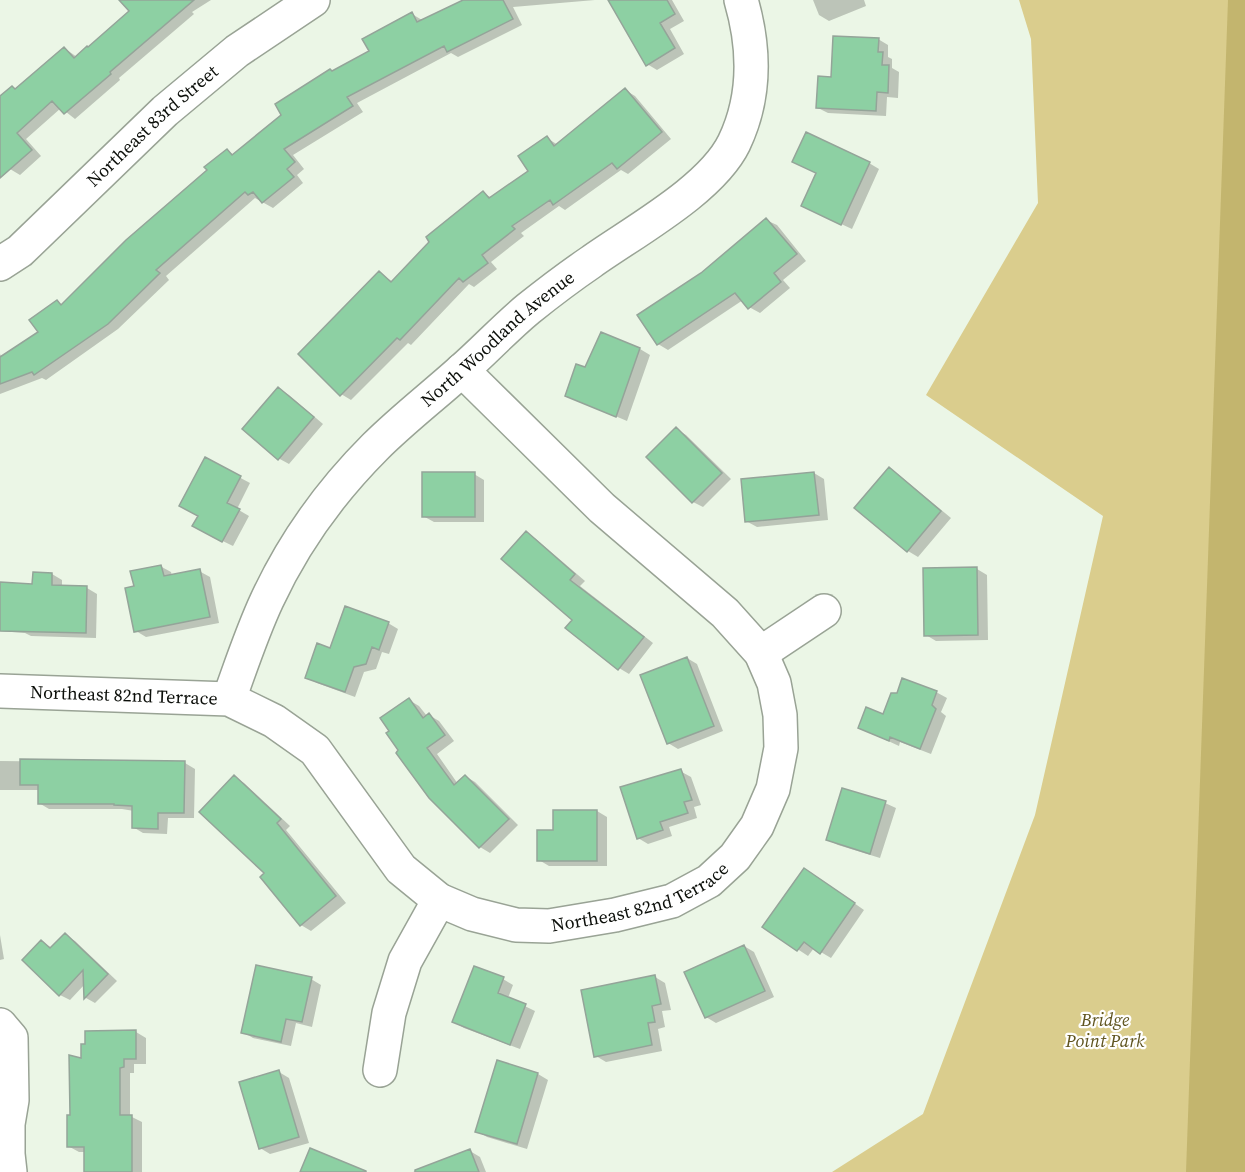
<svg xmlns="http://www.w3.org/2000/svg" width="1245" height="1172" font-family="'Source Serif 4',serif">
<style>
.green{fill:#dacd8d}
.forest{fill:#c3b56e}
.shadow{fill:#0003}
.building{fill:#8dd0a3;stroke:#94a499;stroke-width:1.5}
.lines{fill:none;stroke-linecap:round;stroke-linejoin:round}
.minor-casing{stroke:#99a395;stroke-width:36}
.minor{stroke:#fff;stroke-width:33}
.labels{text-anchor:middle;stroke-width:4.5;stroke-linejoin:round;paint-order:stroke}
.street-label{font-size:18px;fill:#0b0e09;stroke:#fff}
.park-label{font-size:18px;font-style:italic;fill:#5f541f;stroke:#fff}
</style>
<rect width="100%" height="100%" fill="#ebf6e6"/>
<path class="green" d="M1019,0H1245V1172H832L923,1114L1035,815L1103,516L926,395L1038,203L1031,39Z"/>
<path class="forest" d="M1228,0H1245V1172H1186Z"/>
<path class="shadow" d="M134,0H211L192,12L194,14L119,78L120,80L75,119L61,108L26,139L41,156L20,175L10,169L0,158V98L16,90L64,48L77,57L131,12Z
M466,0H595L513,7L522,25L458,57L451,53L357,103L363,112L293,155L304,169L297,175L303,183L273,208L255,198L166,276L169,280L118,329L46,380L42,378L0,394V354L2,358L40,332L57,302L63,305L209,170L227,150L234,155L333,72L371,52L412,14L422,20Z
M631,0H672L684,21L670,29L684,54L657,70L647,64Z
M813,0H864L866,6L829,21L819,15Z
M878,39L888,45V57L892,59V68L899,72L898,98L887,97L886,116L828,113L818,108L833,78Z
M625,90L635,96L671,139L628,174L621,170L565,210L559,206L521,233L524,236L491,262L497,269L474,287L469,284L411,345L408,343L351,400L341,394L379,273L393,282L483,193L492,198L530,171L547,138L558,145Z
M869,163L879,169L852,229L813,211L817,174Z
M766,220L777,225L806,261L783,280L790,288L760,313L749,307L743,300L668,350L658,344L702,274Z
M640,349L650,355L627,421L566,395L586,369Z
M279,389L289,395L323,424L289,464L278,458Z
M676,429L686,435L731,479L703,507L693,502Z
M205,459L250,483L237,509L249,516L233,546L204,532Z
M889,469L899,475L951,518L918,557L908,551Z
M814,473L824,479L828,520L757,527L746,521Z
M474,474L484,480V522H434L423,516Z
M526,533L536,539L585,581L580,586L653,643L629,674L619,668L574,620Z
M160,566L171,572L172,576L199,571L210,577L219,623L146,637L136,631Z
M977,569L987,575L988,640L936,641L926,635Z
M52,574L62,580V587L87,588L97,594L96,638L31,636L25,633L0,631V583L34,585Z
M388,623L398,629L389,654L382,652L376,669L364,672L355,697L317,683L306,677L331,650Z
M687,658L697,664L723,731L678,749L668,743Z
M936,692L947,698L941,712L946,716L931,754L900,742L899,746L860,728Z
M409,700L419,706L427,716L429,715L439,721L454,741L437,754L458,784L465,776L475,782L518,825L490,853L480,847L430,797Z
M0,761L185,763L195,769L194,818H168L167,834L143,833L133,827L134,811L122,809H49L39,803V790H0Z
M680,771L691,777L701,805L694,807L697,818L669,827L672,836L648,844L638,838Z
M234,777L244,783L290,826L286,830L346,903L311,931L301,925L267,873Z
M885,803L896,808L880,858L838,845L828,840Z
M597,811L607,817V866H549L539,860Z
M814,875L864,910L831,958L814,948L808,956L764,927Z
M0,935L4,959L0,960Z
M65,935L75,941L117,981L95,1003L86,998L85,984L70,1000L60,995L42,942L52,948Z
M744,946L754,952L774,997L716,1023L706,1017Z
M655,977L665,983L671,1010L662,1011L665,1027L658,1029L662,1051L606,1062L596,1056Z
M311,979L321,985L312,1027L296,1023L291,1046L253,1038L243,1032Z
M503,979L513,985L508,998L535,1011L520,1049L464,1028L454,1022Z
M136,1032L146,1038V1064H134V1073H130V1116L142,1122V1172H85V1152H79L68,1146L71,1116L82,1060Z
M279,1072L289,1078L309,1143L270,1154L260,1148Z
M538,1074L548,1080L527,1149L487,1137L477,1131Z
M470,1151L480,1157L486,1172H413Z"/>
<path class="building" d="M119,0H194L110,72L111,74L64,114L52,101L17,133L32,150L0,178V96L12,86L15,89L64,47L74,58L87,46L88,47L129,11Z
M463,0H503L513,19L447,52L444,46L347,97L353,106L284,149L295,162L287,169L294,177L262,203L253,192L248,195L245,192L156,270L160,273L108,324L34,375L32,372L0,384V357L38,332L29,320L57,300L61,305L126,240L207,170L204,167L227,149L232,155L281,115L275,104L330,69L332,71L369,51L362,39L412,12L417,22Z
M608,0H667L675,14L660,23L675,48L646,66Z
M833,36L879,38L878,52H883L882,65H889L888,93L877,92L876,111L816,108L818,76L831,77Z
M625,88L662,132L617,169L612,163L553,205L550,200L512,226L515,229L482,255L488,263L463,282L459,278L400,340L397,338L340,396L298,354L379,271L391,282L429,242L426,237L483,191L489,198L528,171L518,156L547,136L554,146Z
M806,132L870,162L841,225L801,206L816,173L792,162Z
M766,218L797,254L774,273L781,282L748,309L735,293L657,345L637,315L701,273Z
M601,332L640,348L616,417L565,396L576,364L585,367Z
M278,387L314,417L278,460L242,429Z
M676,427L722,473L692,503L646,457Z
M205,457L241,476L227,503L240,509L222,542L192,526L198,516L179,506Z
M889,467L941,511L907,552L854,508Z
M422,472H475V517H422Z
M814,472L819,515L745,522L741,479Z
M526,531L575,574L570,580L644,637L618,670L565,628L572,620L501,559Z
M161,565L164,576L200,569L210,617L134,632L125,588L134,586L130,571Z
M977,567L978,635L924,636L923,568Z
M33,572L52,573V585L87,586L86,633L0,631V582L32,584Z
M345,606L389,622L379,650L372,647L366,664L354,667L345,692L305,678L317,643L330,648Z
M687,657L714,726L667,744L640,675Z
M902,678L937,691L932,705L936,709L920,749L890,737L889,741L858,728L866,707L883,714L891,693H897Z
M409,698L423,718L429,713L445,735L427,748L454,785L465,775L509,819L479,848L429,798L396,753L398,750L386,733L389,731L380,718Z
M20,759L185,761L184,813H158V829L132,828V806L114,805V804H38V785H20Z
M681,769L692,800L684,802L688,813L660,822L663,830L637,839L620,787Z
M234,775L281,819L277,823L336,896L300,926L260,877L264,873L199,812Z
M842,788L886,801L870,854L826,840Z
M553,810H597V861H537V830H553Z
M804,868L855,903L820,954L804,942L797,951L762,927Z
M65,933L108,974L84,999L83,970L59,996L22,960L41,940L50,948Z
M744,945L765,991L705,1018L684,972Z
M256,965L312,977L302,1022L286,1019L281,1042L241,1033Z
M474,966L504,977L498,993L526,1004L510,1045L452,1022Z
M655,975L661,1004L652,1006L655,1022L648,1023L652,1045L594,1057L581,990Z
M136,1030V1059H124V1067L120,1068V1115H132V1172H84V1147H67V1115H70L69,1055L81,1058V1044H85V1031Z
M497,1060L538,1073L517,1144L475,1132Z
M279,1070L299,1137L259,1149L239,1082Z
M310,1148L366,1171V1172H300Z
M470,1149L479,1172H415V1170Z"/>
<g class="lines">
<g class="minor-casing">
<g id="minor">
<path id="s1" d="M0,264L20,251L165,111L237,51L313,0"/>
<path d="M761,653L824,611"/>
<path id="s2" d="M0,691L229,699L274,721L315,750L401,869L439,900L472,914L516,925L549,926L615,915L672,901L709,881L735,857L757,826L773,789L781,748L780,715L774,683L761,653L725,613L602,508L462,370"/>
<path id="s3" d="M229,699C241,666 252,632 267,600C293,544 331,491 375,447C402,420 432,397 461,371C484,351 505,328 528,309C548,293 569,277 591,262C633,232 711,190 734,143C756,97 755,48 741,0"/>
<path d="M0,1025L11,1038L12,1100L8,1124V1154L10,1172"/>
<path d="M380,1070L389,1013L405,961L439,900"/>
</g>
</g>
<use href="#minor" class="minor"/>
</g>
<g class="labels">
<g class="street-label">
<text dy="6" stroke="none"><textPath href="#s1" startOffset="206">Northeast 83rd Street</textPath></text>
<text dy="6" stroke="none"><textPath href="#s3" startOffset="458">North Woodland Avenue</textPath></text>
<text dy="6" stroke="none"><textPath href="#s2" startOffset="124">Northeast 82nd Terrace</textPath></text>
<text dy="6" stroke="none"><textPath href="#s2" startOffset="736">Northeast 82nd Terrace</textPath></text>
</g>
<g class="park-label">
<text x="1105" y="1026">Bridge<tspan x="1105" dy="21">Point Park</tspan></text>
</g>
</g>
</svg>
